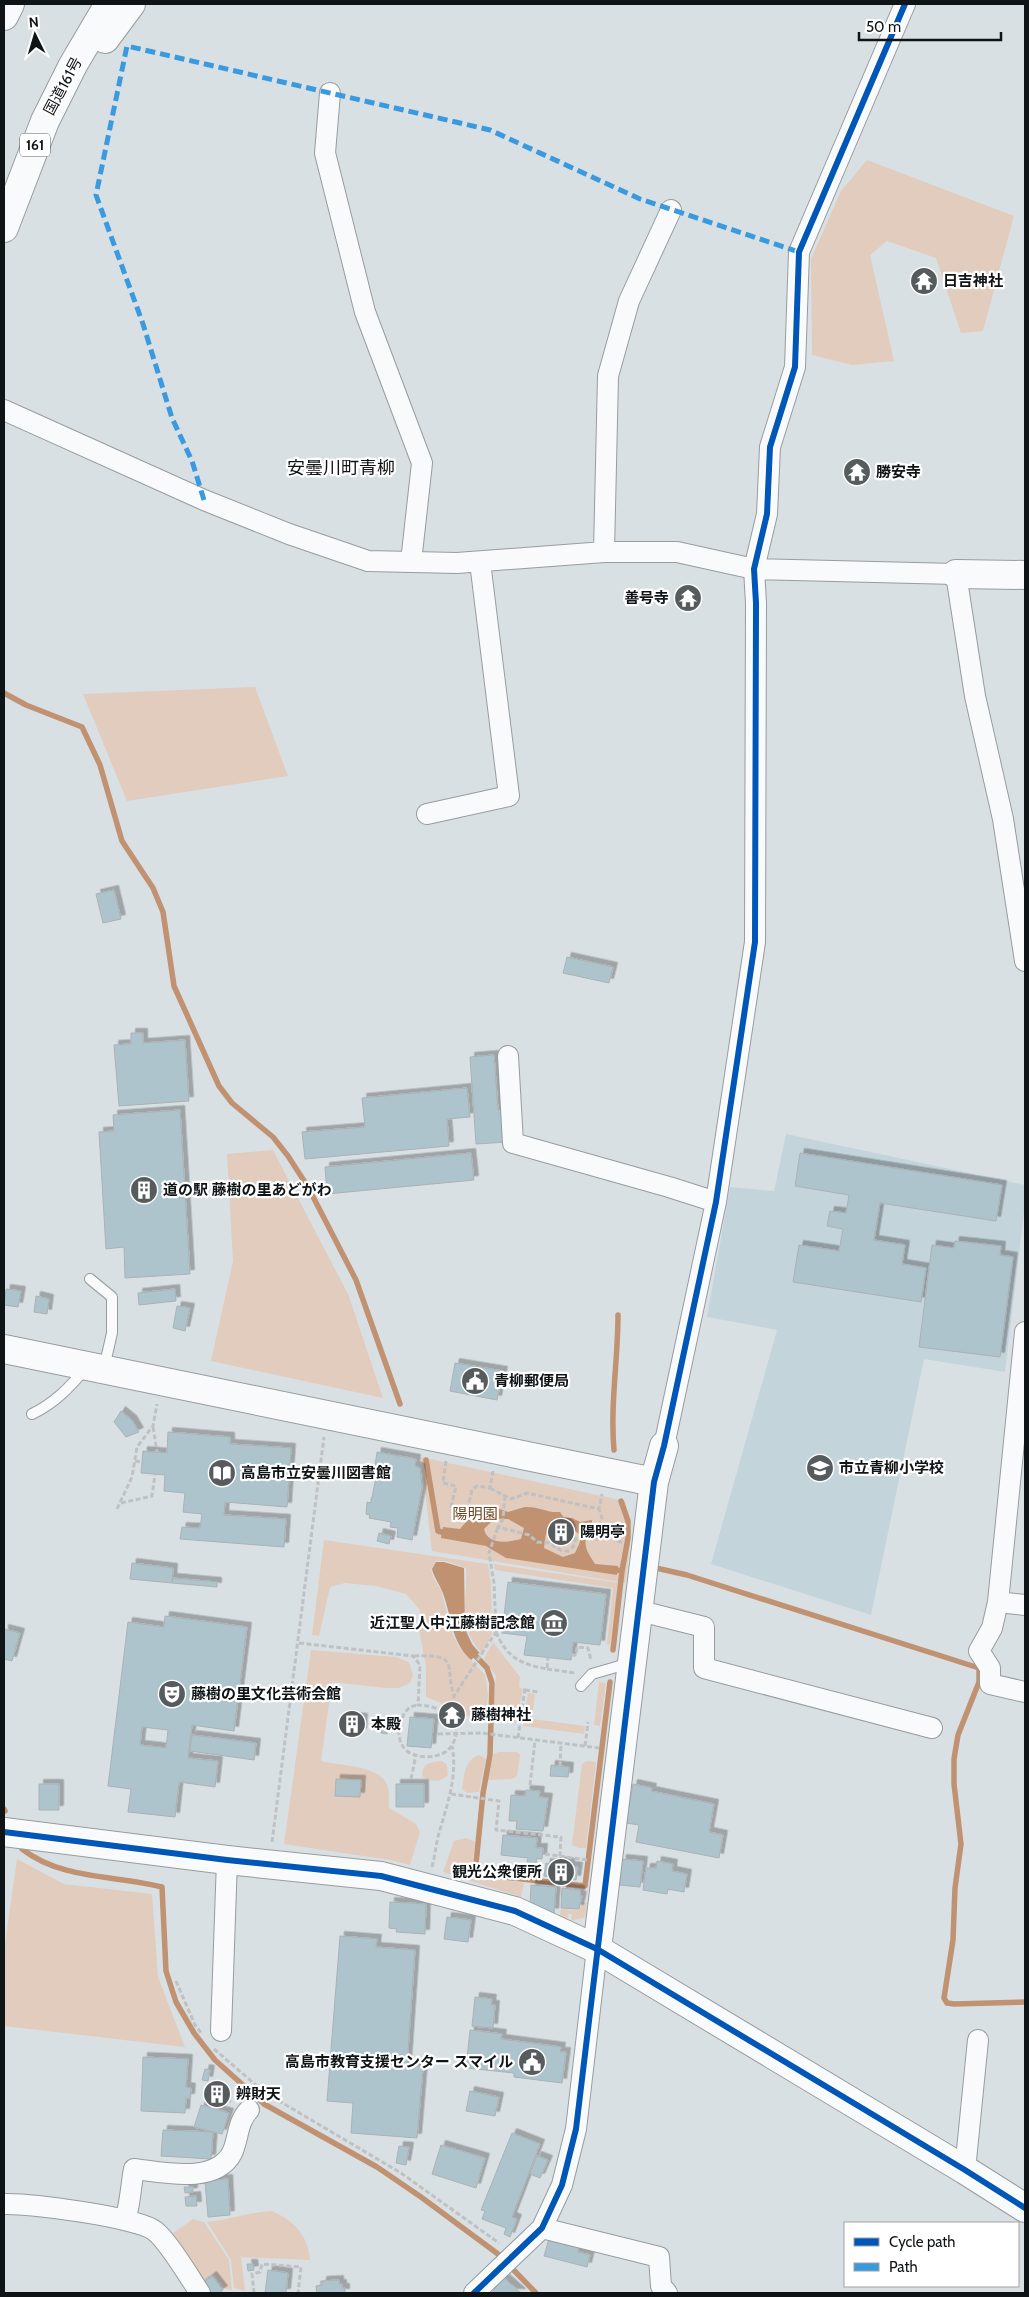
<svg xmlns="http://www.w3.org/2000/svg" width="1029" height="2297" font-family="Cabin,'Noto Sans JP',sans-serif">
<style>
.built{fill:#c4d4db}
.green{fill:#e1ccbe}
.water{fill:#c09272;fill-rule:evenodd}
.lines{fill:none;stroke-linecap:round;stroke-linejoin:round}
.stream{stroke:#c09272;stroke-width:5.5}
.building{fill:#aec4cd;stroke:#abb1b4;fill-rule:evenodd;filter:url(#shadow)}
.lane-casing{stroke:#979c9f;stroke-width:12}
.street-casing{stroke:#979c9f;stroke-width:22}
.secondary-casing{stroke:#979c9f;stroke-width:30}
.highway-casing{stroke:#979c9f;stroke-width:30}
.path{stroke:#bfc1c2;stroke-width:3;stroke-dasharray:5 2.5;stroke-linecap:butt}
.lane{stroke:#f9fafb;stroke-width:10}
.street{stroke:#f9fafb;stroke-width:20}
.secondary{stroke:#f9fafb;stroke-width:28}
.highway{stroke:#f9fafb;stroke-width:28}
.quiet{stroke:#3a9adf;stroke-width:5;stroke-dasharray:10 5;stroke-linecap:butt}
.cycleway-casing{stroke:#fff;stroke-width:9}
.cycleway{stroke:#0057b8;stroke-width:6}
.labels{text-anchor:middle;stroke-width:4.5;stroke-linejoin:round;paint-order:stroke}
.shield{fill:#fff;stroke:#575a5c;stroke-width:1}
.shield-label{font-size:14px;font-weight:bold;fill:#0f1416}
.street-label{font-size:15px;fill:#0f1416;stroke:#fff}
.poi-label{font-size:15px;font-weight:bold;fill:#0f1416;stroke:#fff;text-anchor:start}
.park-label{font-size:15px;fill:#72421f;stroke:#fff}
.quarter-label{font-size:18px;fill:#0f1416;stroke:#fff}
</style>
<defs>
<filter id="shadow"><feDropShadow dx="4.5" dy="-4.5" stdDeviation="0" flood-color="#0004"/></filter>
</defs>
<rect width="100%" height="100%" fill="#d9e0e4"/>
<path class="built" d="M786,1134L1025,1185V1204L1005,1372L924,1359L871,1615L711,1564L777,1330L707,1317L730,1187L774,1191Z"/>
<path class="green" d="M867,160L1014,216L983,331L961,333L936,258L887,241L870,255L894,361L852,365L812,355L811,259L841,191Z
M255,687L288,776L127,801L83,694Z
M273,1150L349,1296L383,1398L211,1361L233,1261L227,1154Z
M421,1457L625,1501C634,1531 629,1553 625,1583L432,1551Z
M324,1540L488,1564L491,1584L492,1634L482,1653C456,1627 468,1601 466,1568L445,1561H436L431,1570L434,1579L441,1590L452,1633L459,1647L485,1675L488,1695L485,1715L459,1716L441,1703L426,1697V1667L420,1635V1610L406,1594L376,1586L345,1583L330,1587L319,1636L312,1635Z
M494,1564L619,1583L610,1645L607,1644L613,1588L495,1570Z
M493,1642L520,1677L519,1687L523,1689L516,1723L493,1720L496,1676L484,1659Z
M311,1650L396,1657L409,1662L413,1675L410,1683L399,1688H386L332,1682L321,1761C339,1766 384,1765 388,1788C390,1794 389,1802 389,1808L416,1824L420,1832L410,1865L390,1860L284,1844Z
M599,1682L606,1683L600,1726L594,1725Z
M528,1693L535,1694L532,1719L585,1726L584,1734L523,1726Z
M498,1752H517L520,1755L517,1776L512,1779L488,1780L493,1755Z
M479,1755L486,1759L479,1792L467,1793L462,1789C464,1776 465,1759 479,1755Z
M442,1761L447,1765L448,1775C440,1783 431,1782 422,1776C423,1763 430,1762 442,1761Z
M587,1761L596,1762L586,1848H579L572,1845L582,1764Z
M466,1838L475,1842L471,1875L524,1883L521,1897L443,1872L454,1841Z
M17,1859L64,1884L152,1894L158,1977L185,2047L4,2026V1951Z
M583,1902L587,1903L585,1917L571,1921L572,1914H568L567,1921L559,1919L561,1909L579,1910Z
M272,2211C294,2221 308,2235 310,2260L241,2257L245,2291L234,2288L231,2260L207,2222C229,2220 250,2212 272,2211Z
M193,2219L204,2222L229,2260L232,2290L226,2289L213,2273L201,2282L169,2236Z"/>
<path class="water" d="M525,1507C538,1506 547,1513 560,1512L564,1518H572L580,1522L592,1520V1524C582,1543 584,1547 595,1564L618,1566L617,1575L506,1558L486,1546L441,1538L443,1527L460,1529L477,1509C483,1514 490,1511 497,1508L508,1512ZM498,1519H508L524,1528L521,1539C508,1542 488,1546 484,1529L492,1521ZM569,1526L580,1535V1542L575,1553L563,1557L544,1548L546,1534L551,1530Z
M436,1562H444L464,1568L465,1629L472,1644L482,1656L479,1653L471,1660C450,1641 452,1615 442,1591C439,1583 434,1578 432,1569Z"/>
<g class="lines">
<path class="stream" d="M4,693L26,705L82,727L100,765L122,841L153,888L163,912L174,986L219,1086L232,1103L273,1137L288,1156L308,1187L356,1280L400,1404
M614,1450C610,1405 618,1360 618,1315
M426,1460L438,1531L448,1534
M656,1568L687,1575L979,1668V1682L958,1735L954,1759V1784L961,1844L955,1888L953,1940L944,1998L947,2003L954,2004L1025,2002
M611,1569L622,1571
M613,1650L622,1571L628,1538V1521L621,1501
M472,1652L487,1668L492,1683L490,1755L483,1793L475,1874L585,1886L610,1682
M4,1809L5,1811
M22,1849C62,1880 115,1875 162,1887L166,1971L176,2002L194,2033L215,2060L264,2104L377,2167L421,2197L498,2254L536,2293"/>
</g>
<path class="building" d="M114,890L121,919L103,923L96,894Z
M567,957L613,967L609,983L563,973Z
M131,1033H143V1043L185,1040L189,1101L119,1106L114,1045L131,1044Z
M494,1055L498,1110L506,1109L508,1142L476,1144L470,1057Z
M467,1088L470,1117L447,1119L449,1146L305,1159L302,1132L365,1127L362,1098Z
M180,1110L190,1274L125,1278L124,1247L106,1249L99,1132L114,1131L113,1115Z
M471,1153L474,1180L327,1194L325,1167Z
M800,1153L1002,1185L996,1221L880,1203L874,1240L905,1245L902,1264L926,1268L921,1302L793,1282L799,1245L839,1251L843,1229L827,1226L830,1211L846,1213L849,1195L795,1186Z
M955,1241L1001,1246L1000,1255L1013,1257L1000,1357L919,1347L932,1245L954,1248Z
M6,1289L21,1291L18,1307L4,1305Z
M175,1289L176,1301L139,1305L138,1293Z
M36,1296L49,1299L47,1314L34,1312Z
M177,1306L190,1308L185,1331L173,1328Z
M455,1363L503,1371L497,1400L450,1391Z
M121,1411L132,1420L139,1432L126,1437L114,1422Z
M168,1432L230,1437V1444L291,1448L287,1507L225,1502L224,1515L286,1519L284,1547L180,1539L182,1527L200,1528L202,1514L183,1512L185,1493L164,1491L165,1475L141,1473L143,1451L167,1453Z
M377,1452L416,1459L415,1466L420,1468L422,1488L412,1540L397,1537L398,1528L390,1527L391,1522L369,1518L370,1515L366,1514L367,1502L371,1503L377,1472H374Z
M551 1532a10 10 0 1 1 20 0a10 10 0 1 1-20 0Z
M379,1533L391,1536L389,1544L377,1541Z
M132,1563L173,1568L172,1583L130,1579Z
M173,1578L217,1582V1587L172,1583Z
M508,1582L606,1594L600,1645L573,1642L571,1660L524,1655L527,1636L502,1633Z
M165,1616L247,1627L234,1731L192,1725L188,1758L218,1761L215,1787L179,1782L175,1817L128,1812L131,1789L108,1786L128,1622L164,1627ZM142,1727L168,1730L166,1748L140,1745Z
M4,1629L20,1633L12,1661L4,1659Z
M343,1716L363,1718L362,1733L341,1731Z
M410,1717L434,1719L431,1748L407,1746Z
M383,1722L389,1723L387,1734L381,1733Z
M192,1735L256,1743L254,1760L190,1751Z
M551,1765L569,1767L568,1777L550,1776Z
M336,1779L361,1780L360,1797L335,1796Z
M39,1784H59V1810H39Z
M396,1784H424V1807H396Z
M633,1784L652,1788L651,1791L714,1804L709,1832L723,1835L719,1858L636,1842L639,1825L626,1823Z
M526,1790L540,1791L539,1797L548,1798L543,1831L516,1829L517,1821H509L511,1795L525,1796Z
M503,1835L537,1838L536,1848H543L542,1859L537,1858L536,1863L527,1862L528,1858L501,1855Z
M622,1859L643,1861L640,1887L619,1885Z
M556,1861L570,1863V1866L578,1867L576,1880L544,1876L546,1863L555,1864Z
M657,1861L673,1864L672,1871L687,1874L684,1892L668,1889L667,1894L643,1890L646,1868H656Z
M531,1885L556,1887L554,1913L530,1906Z
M562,1888L580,1890V1896H582L579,1909L561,1908Z
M390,1902L426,1904L425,1934L396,1932L397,1929L389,1928Z
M447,1917L471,1920L468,1942L444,1939Z
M340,1936L377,1939L376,1947L415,1950L407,2065L423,2067L417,2138L351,2133L353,2103L327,2101Z
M475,1997L492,1999L491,2005H495L493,2028L472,2026Z
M470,2030L502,2034L501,2039L561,2047L560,2052H566L562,2083L514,2077V2073L466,2068Z
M143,2057L188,2059L186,2087L191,2088L190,2098H186L185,2113L141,2111Z
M205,2069L210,2070L208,2081L202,2080Z
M215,2087L224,2093L219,2101L210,2096Z
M470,2091L499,2097L495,2116L466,2111Z
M201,2105L229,2113L222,2134L194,2127Z
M163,2130L213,2132L211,2159L161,2156Z
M512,2133L540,2144L512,2217L517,2219L510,2237L504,2234L506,2228L482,2219L485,2211L481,2210Z
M441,2145L485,2158L476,2188L432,2174Z
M399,2146L409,2147L406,2165L396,2163Z
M537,2156L548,2160L540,2178L530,2174Z
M228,2179L230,2215L208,2217L205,2181Z
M184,2187H193V2192L185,2193Z
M196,2196L197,2206H186L185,2197Z
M549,2239L579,2247L578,2252L590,2255L587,2267L544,2256Z
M247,2264H253L254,2270L248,2271Z
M268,2270L288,2273L286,2293H265Z
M212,2276L223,2290L219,2293H209L201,2284Z
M503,2277L521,2293H492Z
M339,2280V2284H342V2288H345V2293H317L316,2286L322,2285V2281Z"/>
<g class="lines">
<g class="lane-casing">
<path id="lane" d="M90,1279L112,1297V1333L104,1368
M32,1414C55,1403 70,1387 86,1368
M581,1686L592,1674L630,1663"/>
</g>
<g class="street-casing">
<path id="street" d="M330,93L325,153L365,312L422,463L411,562
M4,410L204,500L289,534L368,561L457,563L604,552H677L754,569L956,574L975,696L1003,819L1025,961
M604,552L608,376L629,301L671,210
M427,814L509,796L480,562
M508,1056L513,1143L669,1187L716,1202
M1025,1332L998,1602L992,1628L979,1651L990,1668V1684L1025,1692
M664,1446L716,1202L755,942L756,603L754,569L767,514L770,447L795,367L799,252L905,4
M998,1602L1025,1605
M640,1611L704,1627V1668L932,1728
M221,2031L227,1860
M965,2170L978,2040
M4,2204C28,2203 138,2217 155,2231C168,2241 190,2278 200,2293
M124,2220C130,2210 131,2183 134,2169C162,2172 215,2185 232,2153C239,2138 237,2122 249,2110
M542,2228L659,2257L661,2286L667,2293
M474,2293L542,2228L562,2185L576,2129L597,1949"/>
</g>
<g class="secondary-casing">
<path id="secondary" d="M956,574L1025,575
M4,1349L654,1482
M4,1832L227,1860L381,1876L515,1911L597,1949L965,2170L1025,2208
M597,1949L654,1482L664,1446"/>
</g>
<g class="highway-casing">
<path id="highway" d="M4,16L10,4
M105,39L131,4
M4,228L45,121L73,65L109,4"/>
</g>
<path class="path" d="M153,1427L157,1452
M135,1461L142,1462
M446,1461L443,1483L456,1486L451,1507L467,1511L472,1490L477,1486L490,1488L493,1471
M490,1488L511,1499L527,1493L599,1509L602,1494
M505,1496L503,1519L498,1527L529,1535L537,1542L549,1543L562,1551H568L573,1547L576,1538L596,1539L602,1518L599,1509
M121,1503L152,1496L155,1474
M117,1509L132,1477L137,1447L153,1426L157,1404
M599,1531L617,1537L618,1541L623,1543
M496,1632C507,1658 521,1664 547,1669L548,1658
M299,1643L413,1656L420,1665L418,1705C439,1705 467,1720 452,1745C444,1759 419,1760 407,1751C400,1745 399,1738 399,1730
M571,1655H576L577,1647L588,1648L591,1660
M414,1656C461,1654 444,1665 454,1696
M547,1669L575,1673
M525,1690L538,1692
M453,1721L454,1696L496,1632L494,1583L489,1553L498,1527
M389,1728L399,1730C402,1717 404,1707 418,1705
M438,1734L482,1733L599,1748
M518,1738L525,1688
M585,1746L588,1722
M560,1766L561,1743
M411,1779L416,1755
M530,1785L535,1741
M451,1794L499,1801L496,1830L561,1837L560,1856
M272,1842L324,1437
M545,1854L587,1860
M432,1867C435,1856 436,1844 439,1833C447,1805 458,1776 452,1746
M176,1981L195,2025L202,2034
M214,2049L264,2092L401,2173L499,2243
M223,2098L231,2102
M254,2293L252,2274L260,2272L262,2264L301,2267L298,2293"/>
<use href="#lane" class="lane"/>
<use href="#street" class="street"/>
<use href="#secondary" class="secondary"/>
<use href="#highway" class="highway"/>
<path class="quiet" d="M204,500L192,461L172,418L143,324L96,195L127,46L490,130L640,199L799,252"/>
<g class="cycleway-casing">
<path id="cycleway" d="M4,1832L227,1860L381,1876L515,1911L597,1949L965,2170L1025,2208
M474,2293L542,2228L562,2185L576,2129L654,1482L664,1446L716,1202L755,942L756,603L754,569L767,514L770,447L795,367L799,252L905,4"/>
</g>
<use href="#cycleway" class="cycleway"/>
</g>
<defs>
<g id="temple-disc" transform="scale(1.4375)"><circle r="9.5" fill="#565b5e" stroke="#fff"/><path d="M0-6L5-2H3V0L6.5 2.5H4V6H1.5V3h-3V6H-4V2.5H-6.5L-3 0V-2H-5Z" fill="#fff"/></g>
<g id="building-disc" transform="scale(1.4375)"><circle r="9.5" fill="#565b5e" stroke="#fff"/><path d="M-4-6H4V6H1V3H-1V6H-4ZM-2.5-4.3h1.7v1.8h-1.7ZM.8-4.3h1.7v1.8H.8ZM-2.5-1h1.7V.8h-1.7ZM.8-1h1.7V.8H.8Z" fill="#fff"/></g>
<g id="civic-disc" transform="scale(1.4375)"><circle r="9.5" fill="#565b5e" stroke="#fff"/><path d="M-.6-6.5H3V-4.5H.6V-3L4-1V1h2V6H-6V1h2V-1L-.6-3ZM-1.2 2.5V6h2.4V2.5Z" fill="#fff"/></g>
<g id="school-disc" transform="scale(1.4375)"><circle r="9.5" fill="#565b5e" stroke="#fff"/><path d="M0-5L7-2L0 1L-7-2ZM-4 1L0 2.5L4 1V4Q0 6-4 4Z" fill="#fff"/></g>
<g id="library-disc" transform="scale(1.4375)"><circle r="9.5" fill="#565b5e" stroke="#fff"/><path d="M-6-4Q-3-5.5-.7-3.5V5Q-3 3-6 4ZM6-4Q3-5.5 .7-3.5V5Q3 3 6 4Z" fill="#fff"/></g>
<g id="museum-disc" transform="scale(1.4375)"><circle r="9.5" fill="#565b5e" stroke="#fff"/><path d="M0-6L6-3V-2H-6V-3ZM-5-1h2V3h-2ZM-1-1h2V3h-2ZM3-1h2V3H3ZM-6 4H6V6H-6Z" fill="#fff"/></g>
<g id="theatre-disc" transform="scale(1.4375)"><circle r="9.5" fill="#565b5e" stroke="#fff"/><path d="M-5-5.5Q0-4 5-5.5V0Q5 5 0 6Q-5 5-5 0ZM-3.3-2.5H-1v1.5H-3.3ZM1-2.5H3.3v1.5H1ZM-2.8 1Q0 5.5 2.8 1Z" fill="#fff"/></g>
</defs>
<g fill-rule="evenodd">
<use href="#temple-disc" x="924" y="281"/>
<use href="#temple-disc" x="857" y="472"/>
<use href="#temple-disc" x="688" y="598"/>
<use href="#building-disc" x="144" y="1190"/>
<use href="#civic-disc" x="475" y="1381"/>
<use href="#school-disc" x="820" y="1468"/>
<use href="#library-disc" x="222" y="1473"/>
<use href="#building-disc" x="561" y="1532"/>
<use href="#museum-disc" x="554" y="1623"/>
<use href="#theatre-disc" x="172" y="1694"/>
<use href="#temple-disc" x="452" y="1715"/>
<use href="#building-disc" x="352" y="1724"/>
<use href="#building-disc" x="561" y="1872"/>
<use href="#civic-disc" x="532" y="2062"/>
<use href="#building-disc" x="217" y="2094"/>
</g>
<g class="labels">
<rect class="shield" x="20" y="133.5" width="30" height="23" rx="4"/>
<g class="shield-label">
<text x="35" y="150">161</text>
</g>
<g class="street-label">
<text transform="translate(63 86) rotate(-62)" y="5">国道161号</text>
</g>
<g class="poi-label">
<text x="943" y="286">日吉神社</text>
<text x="876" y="477">勝安寺</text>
<text x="669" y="603" text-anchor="end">善号寺</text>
<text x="163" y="1195">道の駅 藤樹の里あどがわ</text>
<text x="494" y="1386">青柳郵便局</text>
<text x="839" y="1473">市立青柳小学校</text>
<text x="241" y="1478">高島市立安曇川図書館</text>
<text x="580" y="1537">陽明亭</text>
<text x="535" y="1628" text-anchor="end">近江聖人中江藤樹記念館</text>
<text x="191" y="1699">藤樹の里文化芸術会館</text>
<text x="471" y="1720">藤樹神社</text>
<text x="371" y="1729">本殿</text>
<text x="542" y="1877" text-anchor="end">観光公衆便所</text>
<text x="513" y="2067" text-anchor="end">高島市教育支援センター スマイル</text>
<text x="236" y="2099">辨財天</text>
</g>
<g class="park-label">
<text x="475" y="1519">陽明園</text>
</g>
<g class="quarter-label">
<text x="341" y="474">安曇川町青柳</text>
</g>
</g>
<rect width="1029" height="2297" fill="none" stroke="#0f1416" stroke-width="10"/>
<rect x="844" y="2222" width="175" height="65" fill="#ffffff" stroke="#9fa1a2"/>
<rect x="854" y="2238" width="25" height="8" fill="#0057b8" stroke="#9fa1a2"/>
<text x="889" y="2247" font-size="15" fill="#0f1416">Cycle path</text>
<rect x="854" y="2263" width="25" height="8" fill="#3a9adf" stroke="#9fa1a2"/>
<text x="889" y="2272" font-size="15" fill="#0f1416">Path</text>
<g transform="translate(35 35) rotate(355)" stroke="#ffffff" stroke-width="4" paint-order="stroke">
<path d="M0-4L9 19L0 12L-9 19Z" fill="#0f1416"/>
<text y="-8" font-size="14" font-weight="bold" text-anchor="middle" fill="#0f1416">N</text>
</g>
<path d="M859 32v8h142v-8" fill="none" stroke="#0f1416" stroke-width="2.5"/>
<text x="866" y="32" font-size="15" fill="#0f1416" stroke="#ffffff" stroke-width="4" paint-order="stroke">50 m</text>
</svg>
